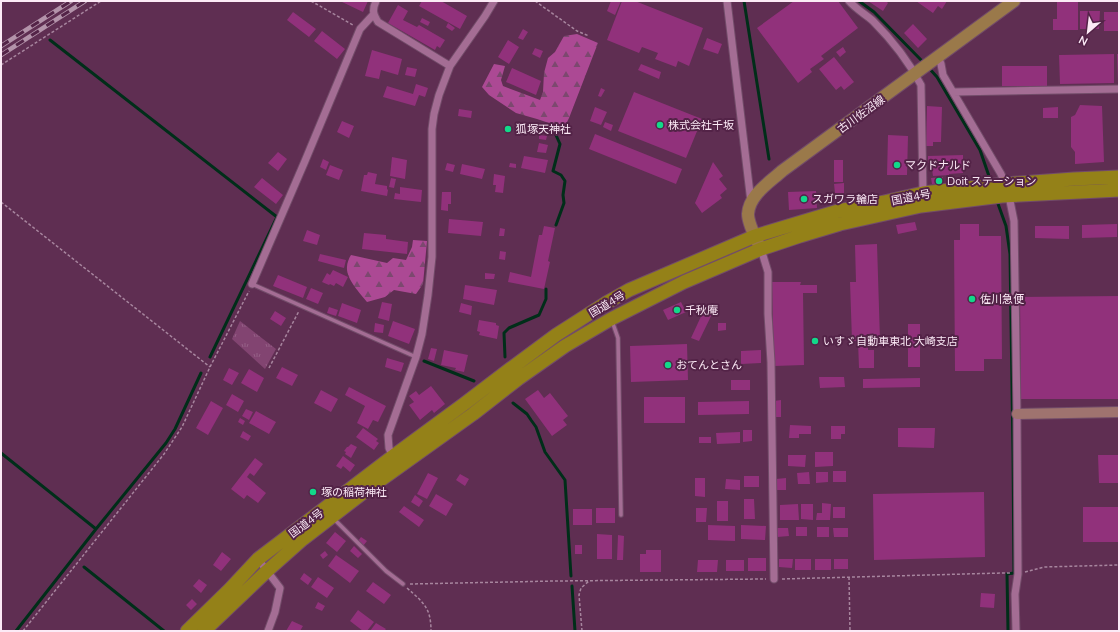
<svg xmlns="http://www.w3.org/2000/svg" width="1120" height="632" font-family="Mulish,'Noto Sans JP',sans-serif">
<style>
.grass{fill:url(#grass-tufts)}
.forest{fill:url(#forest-firs)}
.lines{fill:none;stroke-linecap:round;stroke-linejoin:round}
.stream{stroke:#002e19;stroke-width:3}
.building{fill:#91317b}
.lane-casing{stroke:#724c69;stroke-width:5.5}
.street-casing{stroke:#724c69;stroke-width:9}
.secondary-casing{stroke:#724c69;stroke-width:12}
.primary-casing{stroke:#724c69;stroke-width:14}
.highway-casing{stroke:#724c69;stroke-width:15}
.path{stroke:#a7859e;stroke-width:1.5;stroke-dasharray:3 2;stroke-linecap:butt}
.lane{stroke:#a46d94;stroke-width:3.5}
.street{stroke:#a46d94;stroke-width:7}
.secondary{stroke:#9f736f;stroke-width:10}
.primary{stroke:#9a794a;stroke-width:12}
.highway{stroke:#948118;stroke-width:13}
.rail-casing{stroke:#b393aa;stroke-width:4.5}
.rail{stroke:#532347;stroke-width:3;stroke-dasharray:9;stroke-linecap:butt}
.poi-dot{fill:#12d98a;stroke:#532347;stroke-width:1.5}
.labels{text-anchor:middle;stroke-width:4;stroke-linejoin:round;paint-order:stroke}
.street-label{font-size:11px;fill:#fceaf6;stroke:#532347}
.poi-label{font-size:11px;fill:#fceaf6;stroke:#532347;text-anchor:start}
</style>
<defs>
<pattern id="grass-tufts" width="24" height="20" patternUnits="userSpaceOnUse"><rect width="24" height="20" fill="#824471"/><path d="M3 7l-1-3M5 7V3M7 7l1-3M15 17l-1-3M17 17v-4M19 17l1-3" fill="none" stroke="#955f86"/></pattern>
<pattern id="forest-firs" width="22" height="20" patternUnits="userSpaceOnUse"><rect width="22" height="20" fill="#ac4994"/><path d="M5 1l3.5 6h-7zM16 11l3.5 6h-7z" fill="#7c486f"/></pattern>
</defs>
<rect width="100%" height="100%" fill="#5f2e52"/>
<path class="grass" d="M240,321L276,349L265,369L232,339Z"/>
<path class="forest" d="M577,34L598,43L569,118L564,128L537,119L516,113L489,95L482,87L494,64L505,66L501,80L503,86L540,100L543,92L544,73L548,58L555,52L564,36Z
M413,240L427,241L423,284L416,294L394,290L385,297L367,302C360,293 346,279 347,267C347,263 349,258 351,255L387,263L393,258L406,260L412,247Z"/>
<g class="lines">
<path class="stream" d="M744,1L769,159
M859,1L874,12L924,63
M50,40L277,217L210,357
M928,67L937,77L980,150L991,182
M997,201L1006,226L1010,254L1013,453L1014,573L1007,574L1008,631
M556,225L564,203L563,195L565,181L561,175L553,171L560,144L555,133L557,127
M505,357L504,333L509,328L539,315L546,299V289
M424,361L474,381
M513,403L527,414L531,420L536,427L545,452L565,480L571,576
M1,453L96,529L16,631
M96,529L166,443L175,429L201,373
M84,567L164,631
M572,586L575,631"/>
</g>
<path class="building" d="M340,1H368L363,12Z
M422,1H441L467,16L460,29L419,6Z
M611,1H621L615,15L607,11Z
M622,1H635L703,28L689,66L678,61L676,67L655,59L658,53L642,47L639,53L607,40Z
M794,1H838L858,28L821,56L824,59L810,69L812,72L798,83L757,28Z
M868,1H886L888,3L883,11Z
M916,1H947L942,9L938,6L933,13Z
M1057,1H1078V30H1053V19H1057Z
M398,5L408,11L403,20L417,27L419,25L445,40L440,48L437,46L435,50L388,23Z
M1080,11H1100L1099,29H1080Z
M293,12L316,29L309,37L287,20Z
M1104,12H1119V31H1104Z
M422,18L430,22L428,26L420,22Z
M448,23L455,28L452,31L446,27Z
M913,24L927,39L918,48L904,33Z
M523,29L528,32L523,40L518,38Z
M322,31L345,49L337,59L314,41Z
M707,38L722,44L718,54L703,49Z
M508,40L519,47L509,64L498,57Z
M843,47L846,52L840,57L836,52Z
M535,48L543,51L540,58L532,54Z
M372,50L402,59L398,75L381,70L379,79L365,76Z
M1114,54V83L1060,84L1059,55Z
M1117,54H1119V84H1118Z
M834,57L854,82L844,90L841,86L836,90L819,69Z
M641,64L661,72L659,79L638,70Z
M1002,66H1047V86H1002Z
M407,67L417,69L415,77L405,75Z
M512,68L541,81L536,95L506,82Z
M416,84L428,88L425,97L419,95L415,106L383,97L387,86L413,94Z
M601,88L605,90L601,97L598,96Z
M634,92L702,119L686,158L618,131Z
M1080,105L1102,106L1104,162L1075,164V152L1071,147V117L1075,115Z
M927,106L942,107L941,142H933V146H926Z
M595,107L607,112L601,125L590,121Z
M1058,107V118H1043V108Z
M459,109L472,111L471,118L458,116Z
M342,121L354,126L349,138L337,132Z
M605,122L613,125L611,131L603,127Z
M595,134L682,169L676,184L589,149Z
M539,135L547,136L546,140L539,139Z
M888,135L908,136L907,175H887Z
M539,143L548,145L546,153L537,152Z
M278,152L287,159L278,171L268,163Z
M963,155V173L949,174V175L933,176L932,169H930V163H928V156Z
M524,156L548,160L545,173L521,168Z
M392,157L407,160L405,179L390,176Z
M323,159L329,162L326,170L320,167Z
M834,160H843V182H834Z
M713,162L723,176L719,179L727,189L720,195L722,198L702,213L695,203Z
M447,163L455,165L453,172L445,170Z
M510,163L516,164V168L509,167Z
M462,164L485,169L482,179L460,174Z
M330,165L343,170L339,180L326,175Z
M368,172L377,174L375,184L387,186V189L388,190L387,196L361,191L364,175H367Z
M494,174L505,176L503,193L495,192L496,185H493Z
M943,177V183L932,184L931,178Z
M262,178L283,195L276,204L254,187Z
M391,178L396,179L394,188L389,187Z
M844,183V193H835L834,184Z
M400,187L422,190L421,202L394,199L395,193L400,194Z
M816,191L817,208L789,210L788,192Z
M442,192H451V204H448V211L441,210Z
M449,219L483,222L481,236L448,233Z
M915,222L917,230L898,234L896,225Z
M960,224H979V236H1001L1002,359H984V371H955L954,240H960Z
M1117,224V237L1082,238V225Z
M544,226L555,228L548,261L550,262L544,289L508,282L510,272L531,277L539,235H542Z
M1035,226H1069V239L1035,238Z
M500,228L505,229L504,236H499Z
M307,230L320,235L317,245L303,241Z
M364,233L386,235V239L408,242L407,254L362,249Z
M877,244L880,340L868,341V350H874V368H859L858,341H852L850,282H856L855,245Z
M500,251L506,252L505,260L499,259Z
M320,254L346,260L344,268L318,261Z
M333,270L348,277L343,287L336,283L334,286L330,284L329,285L322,282L327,273L330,275Z
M485,273L495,274L494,279H485Z
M278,275L307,287L303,298L273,286Z
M772,282H801L800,285H817V293H803L804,365L774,366Z
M465,285L497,290L494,305L463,299Z
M311,288L323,293L318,304L306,299Z
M1119,296V399H1021L1020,297Z
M382,302L392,304L389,321L378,318Z
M681,302L686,312L668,320L663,310Z
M342,303L361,310L357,323L338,316Z
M461,303L472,306L471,315L459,312Z
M329,307L338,310L336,316L327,313Z
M704,310L712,314L699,341L691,338Z
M275,311L286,318L281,326L270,319Z
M479,320L496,323V325L499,326L497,339L479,335L480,332L477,331Z
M393,321L415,329L409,344L388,336Z
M375,323L384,325L383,333L374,332Z
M718,323H726V330L718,331Z
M908,324H920V367H908Z
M687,344L688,380L631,382L630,346Z
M431,348L437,349L434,361L428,359Z
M444,350L468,355L464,372L455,370L456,368L441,365Z
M761,350V363L741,364V351Z
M387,358L404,363L401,372L385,367Z
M282,367L298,375L292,386L276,378Z
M229,368L239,373L232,385L223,380Z
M249,369L264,378L257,392L241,383Z
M819,377H844L845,387L820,388Z
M920,378V387L863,388V379Z
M731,380H750V390H731Z
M431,386L445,404L434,413L432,410L420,420L409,405L414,402L409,396L416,391L419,395Z
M349,387L386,406L378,422L373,420L368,429L357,423L365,406L345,395Z
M321,390L338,399L331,412L314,403Z
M538,390L544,398L550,393L568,416L563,420L567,425L552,436L525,399Z
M232,394L244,401L238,412L226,405Z
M644,397H685V423H644Z
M781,400V417H774V401Z
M211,401L223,408L208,435L196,428Z
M749,401V414L698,415V402Z
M246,409L253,412L249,420L242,416Z
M256,411L276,422L269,434L249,423Z
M240,418L245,421L243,425L238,422Z
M790,425L811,426V434H799V438H789Z
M831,426H845V434H841V439H831Z
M363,428L378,439L376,441L379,443L374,450L356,437Z
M898,428H935L934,448L898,447Z
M743,430H752V441L743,442Z
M243,431L251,436L248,441L240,437Z
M740,432V443L717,444L716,433Z
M699,437H711V443H699Z
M351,444L357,447L351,458L345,454L346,452L344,451L347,447H348Z
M815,452H833V466L815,467Z
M788,455H806L805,467L788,466Z
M1098,455H1119V483H1099Z
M343,456L355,465L350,472L343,466L341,469L336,466Z
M255,458L263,464L254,476L250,473L247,477L266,493L258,503L247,495L244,499L231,489Z
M833,471H846V482H833Z
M809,472L810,484H798L797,473Z
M816,472H828V482L816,483Z
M428,473L438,478L427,499L417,494Z
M460,474L469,479L465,486L456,480Z
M744,476H759V487H744Z
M695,478H705V497L695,496Z
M786,478V490H776V479Z
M726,479L740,480V490L725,489Z
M984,492L985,557L874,560L873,494Z
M436,494L453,504L446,516L429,506Z
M415,495L423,501L419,507L411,502Z
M744,499H754L755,519H744Z
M717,501H728V521H717Z
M822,503L831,504L830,520H816L817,513H822Z
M798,504L799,520H780V505Z
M801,504H813V520L801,519Z
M404,506L424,520L419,527L399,512Z
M833,507H845V518H833Z
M1083,507H1119V542H1083Z
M596,508H615V523H596Z
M696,508H707L706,522H696Z
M573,509H592V525H573Z
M708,525L735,526V541L708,540Z
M741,525L766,526L765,540L741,539Z
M796,527H807V536H796Z
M817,527H829V537H817Z
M777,528H788L789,536L777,537Z
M833,528H848V537H834Z
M335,532L346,541L337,552L326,543Z
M597,534L612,535V559H597Z
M618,535L624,536L623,560H617Z
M361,537L367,541L363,546L358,541Z
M575,545H582V554H575Z
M354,546L362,554L358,558L350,551Z
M646,550H661V572H640V554H646Z
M325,551L328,555L323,559L320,555Z
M222,552L231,559L221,571L213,565Z
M336,555L359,571L350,583L328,566Z
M748,558H766V571H748Z
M779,559H793L792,568L779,567Z
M795,559H811V570H795Z
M815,559H831V570H815Z
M834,559H848V569H834Z
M698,560H718L717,572H697Z
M726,560H744V571H726Z
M304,573L312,579L308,585L300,579Z
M318,577L334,588L327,598L311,587Z
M199,579L207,585L201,593L193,586Z
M373,582L391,595L384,604L366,591Z
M981,593L995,594L994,608L980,607Z
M192,599L197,604L191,610L186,605Z
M318,602L325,606L322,611L315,608Z
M358,610L374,622L367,631H363L350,621Z
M292,621L303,626L300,631H286Z
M376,623L386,629L384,631H370Z"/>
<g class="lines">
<g class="lane-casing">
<path id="lane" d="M252,284C307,308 361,333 416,357
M612,321L618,338L621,515
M334,519L386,571L403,584"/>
</g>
<g class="street-casing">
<path id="street" d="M376,1C372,10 373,14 378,22L450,66
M727,1L751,202
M849,1C856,9 865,14 873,21C891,39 909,62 921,85L923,193
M938,57L941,64L943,75L1001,174L1005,184
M953,92L1119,89
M1009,196L1014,221L1017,414L1018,574L1015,594L1016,631
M761,249L768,272V314L771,362L774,579
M252,284L305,161L360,29L373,15
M394,459L389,448L388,435L416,357L422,334L428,295L432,257V129L434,114L439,95L450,66L485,16L494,1
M258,559L280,588L275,612L268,631"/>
</g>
<g class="secondary-casing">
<path id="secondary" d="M1017,414L1119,412"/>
</g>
<g class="primary-casing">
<path id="primary" d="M761,249C756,239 748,224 748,214C749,195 770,182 782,171L1014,1"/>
</g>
<g class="highway-casing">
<path id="highway" d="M187,631L230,589L258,559L392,457L464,404L510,369L556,335L606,303L629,290L755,236L838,211L884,202L923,193L1005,184L1074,179L1119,177
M204,631L267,571L303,539L364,492L473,414L518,379L565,346L611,319L684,282L761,249L800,236L840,224L921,206L1002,196L1119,190"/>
</g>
<path class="path" d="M311,1L353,25
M535,1L577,31L589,36
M1,65L101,1
M1,202L210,367
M269,368L299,311
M1025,572L1044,567L1119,565
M849,577L850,631
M782,579L1002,573H1010
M410,584L556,581L766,579
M407,588C424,603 431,608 431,631
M23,631L164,454L182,427L210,367L249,291
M582,631L579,595L581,588L589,581"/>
<use href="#lane" class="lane"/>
<use href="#street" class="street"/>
<use href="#secondary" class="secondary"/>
<use href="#primary" class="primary"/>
<use href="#highway" class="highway"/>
<g class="rail-casing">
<path id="rail" d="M1,46L71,1
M1,55L85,1"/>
</g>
<use href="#rail" class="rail"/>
</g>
<g class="poi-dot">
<circle cx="660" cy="125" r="4"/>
<circle cx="508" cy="129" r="4"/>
<circle cx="897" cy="165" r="4"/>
<circle cx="939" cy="181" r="4"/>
<circle cx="804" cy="199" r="4"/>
<circle cx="972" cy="299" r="4"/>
<circle cx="677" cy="310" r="4"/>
<circle cx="815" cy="341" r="4"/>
<circle cx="668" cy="365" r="4"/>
<circle cx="313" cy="492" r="4"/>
</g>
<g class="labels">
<g class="street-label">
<text transform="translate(861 114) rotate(-36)" y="4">古川佐沼線</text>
<text transform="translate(911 197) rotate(-11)" y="4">国道4号</text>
<text transform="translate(607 304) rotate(-31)" y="4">国道4号</text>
<text transform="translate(306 523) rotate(-37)" y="4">国道4号</text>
</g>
<g class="poi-label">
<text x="668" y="129">株式会社千坂</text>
<text x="516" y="133">狐塚天神社</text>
<text x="905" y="169">マクドナルド</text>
<text x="947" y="185">Doit ステーション</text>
<text x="812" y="203">スガワラ輪店</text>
<text x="980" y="303">佐川急便</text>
<text x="685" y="314">千秋庵</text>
<text x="823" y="345">いすゞ自動車東北 大崎支店</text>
<text x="676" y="369">おてんとさん</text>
<text x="321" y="496">塚の稲荷神社</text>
</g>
</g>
<rect width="1120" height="632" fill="none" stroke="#fceaf6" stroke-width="4"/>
<g transform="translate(1088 32) rotate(208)" stroke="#532347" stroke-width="3" paint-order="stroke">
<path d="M0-3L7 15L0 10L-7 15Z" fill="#fceaf6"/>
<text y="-6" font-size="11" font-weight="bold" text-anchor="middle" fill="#fceaf6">N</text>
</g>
</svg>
